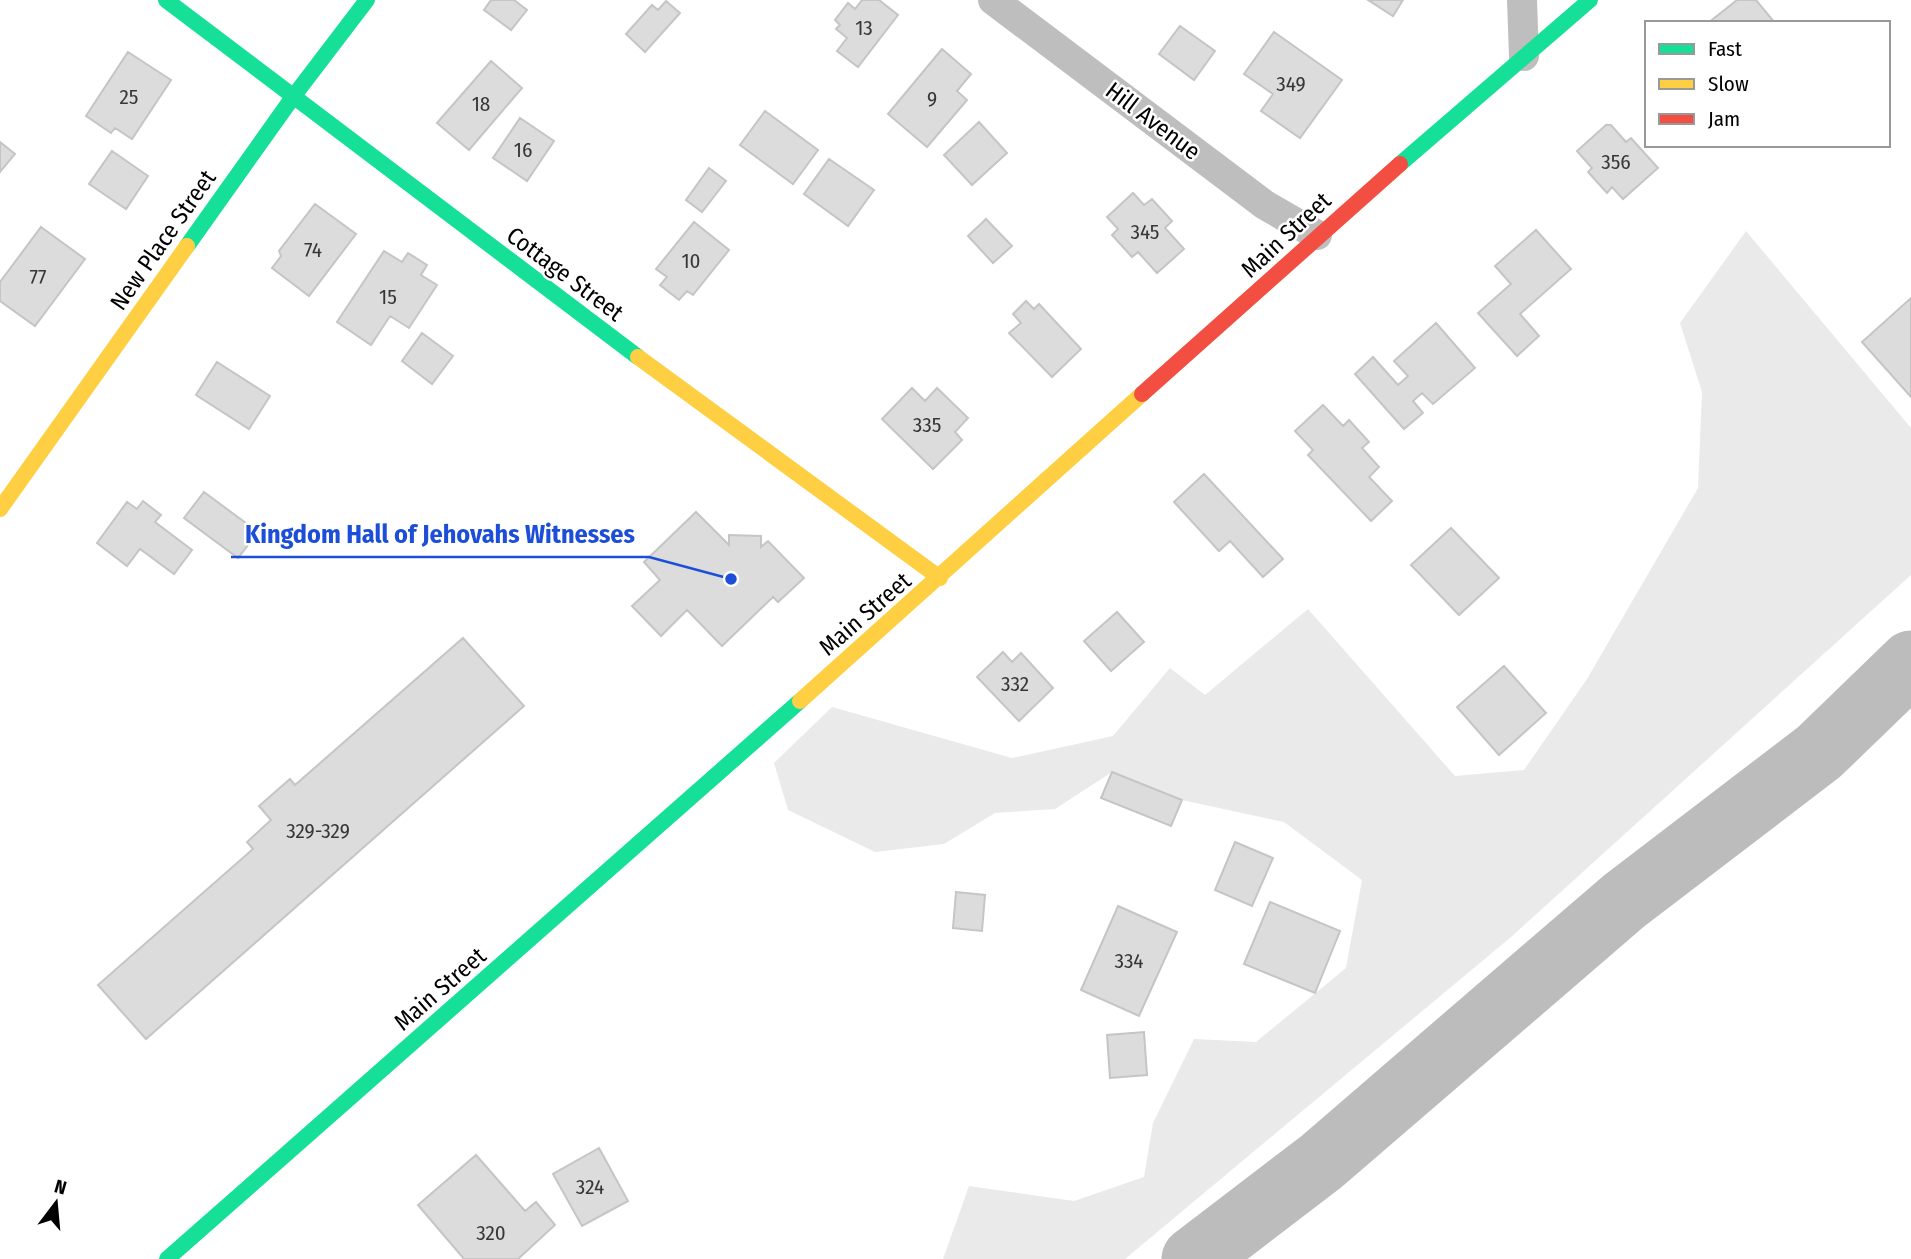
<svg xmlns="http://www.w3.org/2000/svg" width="1911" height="1259" font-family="'Fira Sans Condensed',sans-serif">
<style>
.green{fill:#eaeaea}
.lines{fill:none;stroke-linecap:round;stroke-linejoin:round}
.river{stroke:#bcbcbc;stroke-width:65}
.building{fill:#dcdcdc;stroke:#c5c5c5;stroke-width:2}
.street{stroke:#bebebe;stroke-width:30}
.fast{stroke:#16e098;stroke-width:16}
.slow{stroke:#ffcf43;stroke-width:16}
.jam{stroke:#f24e42;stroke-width:16}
.labels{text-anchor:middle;stroke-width:5;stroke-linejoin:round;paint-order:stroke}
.number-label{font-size:21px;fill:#373737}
.street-label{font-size:24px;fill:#000;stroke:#fff}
.leader{fill:none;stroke:#1d4ed8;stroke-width:2.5}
.callout-dot{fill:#1d4ed8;stroke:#fff;stroke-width:2.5}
.callout-label{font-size:26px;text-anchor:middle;font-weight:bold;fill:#1d4ed8;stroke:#fff;stroke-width:5;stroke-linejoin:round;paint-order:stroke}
</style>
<rect width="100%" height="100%" fill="#fff"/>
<path class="green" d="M1746,231L1911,428V575L1511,937L1125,1259H943L969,1186L1074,1201L1144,1177L1153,1123L1194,1039L1256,1042L1346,968L1362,880L1284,822L1182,800L1112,772L1055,809L995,813L944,844L875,852L788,810L774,763L832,707L1012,758L1113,736L1170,668L1205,695L1308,609L1455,776L1524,770L1587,679L1698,488L1702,392L1680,323Z"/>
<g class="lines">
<path class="river" d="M1194,1259L1321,1162L1624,901L1819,752L1911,663"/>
</g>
<path class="building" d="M491,0H514L527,10L511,30L484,10Z
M862,0H879L898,15L858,67L837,51L847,38L836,29L840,25L835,20L848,3L855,9Z
M1368,0H1403L1393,16Z
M1737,0H1756L1775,23H1708Z
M666,1L680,13L645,52L626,34L652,5L658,10Z
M1180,26L1215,51L1194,80L1159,54Z
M1274,32L1342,80L1300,138L1261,111L1273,94L1244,74Z
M942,49L971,74L957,91L967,100L927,147L888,114Z
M128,52L171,80L132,139L115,128L111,133L86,116Z
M491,61L522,88L469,150L437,123Z
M765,111L818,150L793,184L740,145Z
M520,118L554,141L527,181L493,158Z
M979,122L1007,153L972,185L944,155Z
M1606,125H1611L1626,142L1631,138L1658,168L1623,199L1612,187L1607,193L1588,172L1592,168L1577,151Z
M0,142L15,154L0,172Z
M112,151L148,176L126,209L89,184Z
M829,159L874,190L848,226L804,194Z
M709,168L726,181L702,212L686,200Z
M1133,193L1144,205L1152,199L1172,221L1165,228L1184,249L1157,273L1138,252L1132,257L1112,235L1118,229L1107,217Z
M315,204L356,234L309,296L272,268L281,256L279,251Z
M986,219L1012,246L993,263L968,236Z
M694,222L729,250L693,295L687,291L679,300L660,285L667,277L656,269Z
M41,227L85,259L35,326L0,301V282Z
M1536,230L1571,269L1520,314L1539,336L1517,356L1478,313L1511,284L1495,266Z
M384,251L402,262L408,253L427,265L421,275L437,285L409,328L390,316L371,345L337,322Z
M1911,298V397L1862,342Z
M1026,301L1034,309L1039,304L1081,349L1052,377L1009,333L1021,323L1013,314Z
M1436,323L1475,368L1433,404L1422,393L1413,401L1423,413L1404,429L1355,374L1373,357L1398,385L1408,376L1394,361Z
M422,333L453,356L432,384L402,361Z
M217,362L270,396L249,429L196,395Z
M912,388L925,401L937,388L968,418L955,432L962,440L933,469L882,419Z
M1323,405L1343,426L1349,420L1369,442L1362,448L1379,467L1369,477L1392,501L1371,521L1308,455L1313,450L1295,431Z
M1204,474L1283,559L1263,577L1230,541L1219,551L1174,502Z
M204,492L258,532L238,558L184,518Z
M143,501L161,515L155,522L192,550L174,574L140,549L127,566L97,543L127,502L137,509Z
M696,512L729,545V535L761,536V547L768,541L804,578L778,602L773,597L722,646L687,610L661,636L632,606L660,580L644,562Z
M1451,528L1499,578L1459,615L1411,565Z
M1117,612L1144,642L1111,671L1084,641Z
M463,638L524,706L146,1039L98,985L253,849L247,842L271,820L259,806L290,779L295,785Z
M1003,652L1012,662L1021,653L1053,688L1019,721L977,677Z
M1504,666L1546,713L1499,755L1457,707Z
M1112,772L1182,800L1171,826L1101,798Z
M1235,842L1273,858L1252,906L1215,890Z
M956,892L985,895L982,931L953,928Z
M1270,902L1340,931L1315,993L1244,964Z
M1118,906L1177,932L1139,1016L1081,990Z
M1144,1032L1147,1075L1110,1078L1107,1035Z
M599,1148L628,1201L582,1226L553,1174Z
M476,1155L525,1211L536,1202L555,1225L518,1259H464L418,1205Z"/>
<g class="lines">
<path class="street" d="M993,0L1265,205L1317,235
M1522,0L1524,56"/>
<path class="fast" d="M166,0L638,357
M1400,164L1590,0
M187,246L293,97L367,0
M167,1259L800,701"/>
<path class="slow" d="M638,357L940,578
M0,509L187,246
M800,701L1142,394"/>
<path class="jam" d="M1142,394L1400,164"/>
</g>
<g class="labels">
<g class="number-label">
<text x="864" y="35">13</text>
<text x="1291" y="91">349</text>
<text x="129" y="104">25</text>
<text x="932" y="106">9</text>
<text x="481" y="111">18</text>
<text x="523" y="157">16</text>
<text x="1616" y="169">356</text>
<text x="1145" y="239">345</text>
<text x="313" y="257">74</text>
<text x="691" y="268">10</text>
<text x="38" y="284">77</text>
<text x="388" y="304">15</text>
<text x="927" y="432">335</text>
<text x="1015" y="691">332</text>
<text x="318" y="838">329-329</text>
<text x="1129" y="968">334</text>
<text x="590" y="1194">324</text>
<text x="491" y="1240">320</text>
</g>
<g class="street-label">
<text transform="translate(1153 121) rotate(37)" y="8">Hill Avenue</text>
<text transform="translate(1286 235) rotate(-43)" y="8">Main Street</text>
<text transform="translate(163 240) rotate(-55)" y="8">New Place Street</text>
<text transform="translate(565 274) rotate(37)" y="8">Cottage Street</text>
<text transform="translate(865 614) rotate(-41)" y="8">Main Street</text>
<text transform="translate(440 989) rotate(-41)" y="8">Main Street</text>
</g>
</g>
<path class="leader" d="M731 579L649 557H231"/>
<circle class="callout-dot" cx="731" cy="579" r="7"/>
<g class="callout-label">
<text x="440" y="543">Kingdom Hall of Jehovahs Witnesses</text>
</g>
<rect x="1645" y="21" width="245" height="126" fill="#ffffff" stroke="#999999" stroke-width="2"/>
<rect x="1659" y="44" width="35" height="10" fill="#16e098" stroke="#999999" stroke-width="2"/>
<text x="1708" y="56" font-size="21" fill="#000000">Fast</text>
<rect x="1659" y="79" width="35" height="10" fill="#ffcf43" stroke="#999999" stroke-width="2"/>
<text x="1708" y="91" font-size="21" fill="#000000">Slow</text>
<rect x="1659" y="114" width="35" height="10" fill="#f24e42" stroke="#999999" stroke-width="2"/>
<text x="1708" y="126" font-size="21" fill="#000000">Jam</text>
<g transform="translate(56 1203) rotate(16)" stroke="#ffffff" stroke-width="5" paint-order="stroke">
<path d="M0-5L12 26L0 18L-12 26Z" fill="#000000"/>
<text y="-10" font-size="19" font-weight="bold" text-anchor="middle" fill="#000000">N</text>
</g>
</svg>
